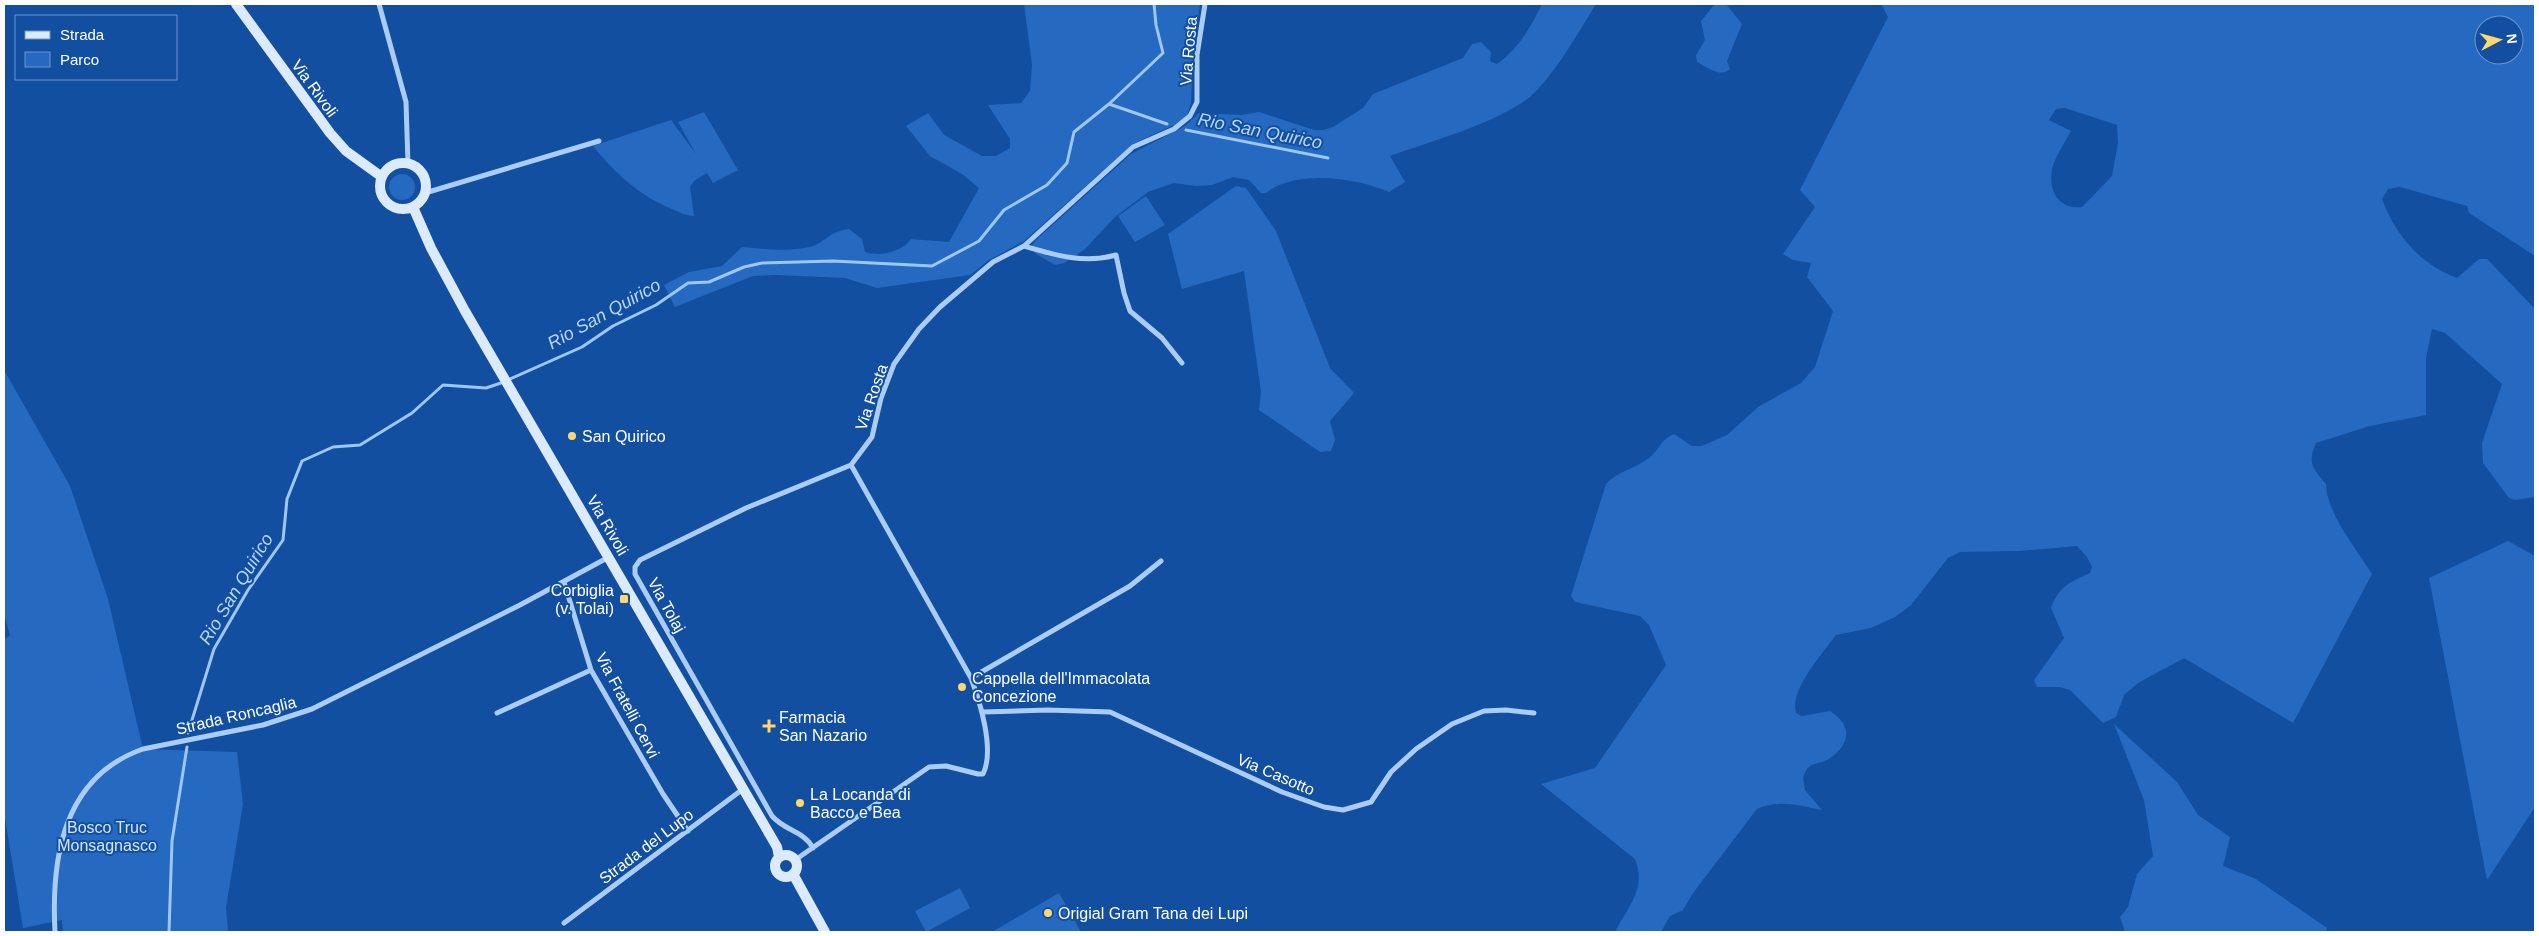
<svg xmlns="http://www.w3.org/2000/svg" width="2539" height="936" font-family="Helvetica,sans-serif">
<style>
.green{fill:#2569c0;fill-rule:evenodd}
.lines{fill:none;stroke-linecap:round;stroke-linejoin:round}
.stream{stroke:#9dc7f8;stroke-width:3}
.street{stroke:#abccf5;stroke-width:5}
.secondary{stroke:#dceafd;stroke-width:10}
.poi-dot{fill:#ffd76f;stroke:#124fa1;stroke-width:2}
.labels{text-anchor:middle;stroke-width:4;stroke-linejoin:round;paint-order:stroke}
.street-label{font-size:16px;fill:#fff;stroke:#124fa1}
.poi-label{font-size:16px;fill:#fff;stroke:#124fa1;text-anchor:start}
.park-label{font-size:16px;fill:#d4e7fe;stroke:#124fa1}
.water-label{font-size:18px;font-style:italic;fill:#b8d6fb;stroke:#124fa1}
</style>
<rect width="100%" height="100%" fill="#124fa1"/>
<path class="green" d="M1024,4H1200L1193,50L1191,103L1187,116L1176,124L1133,144L1024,241L989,260L970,275L877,288L845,278L776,275L753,276L675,307L664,285L689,272L722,266L742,247C764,249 787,252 810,247C825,243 827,232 849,229L862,239L865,252C880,257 902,252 911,239L949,242L979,188L962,174L930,156L906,126L928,113L944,135L982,156H996L1010,148V139L988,105L1021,103L1030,91L1032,65Z
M1542,4H1596C1580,30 1550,83 1526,100C1486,127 1434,140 1390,156L1405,182L1389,192C1356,178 1296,169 1266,193H1261L1249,180L1233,177L1212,185L1196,186L1174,183L1148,192L1115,217L1085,249L1064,263L1055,265L1036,254L1031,247L1036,240L1131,154L1185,126L1199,113L1242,115L1259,112L1314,130H1323L1333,127L1363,108L1373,94L1463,58L1472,44L1481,42L1491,52L1490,61L1497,64C1518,49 1531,27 1542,4Z
M1715,4H1726L1742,24L1727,61L1730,69C1720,78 1707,67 1697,62L1696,55L1705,40L1701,21Z
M1881,4H2535V256L2469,213L2467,206L2400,187L2388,189L2382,199C2396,236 2420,264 2457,278L2479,259H2487L2535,309V497L2515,500L2509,498L2483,463L2482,443L2502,384L2445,333L2432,329L2426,358V415L2370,426L2316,443C2307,463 2313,469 2326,484C2326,512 2357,550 2372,574L2293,723L2184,658L2138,683L2124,695L2116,717L2103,723L2070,690L2060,687H2037L2034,680L2064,638L2051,608C2059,586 2070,582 2090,573L2092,567L2087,557L2077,546L2019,551L1960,552L1948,558L1911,605L1895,617L1871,628L1836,635C1823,653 1789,690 1796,713L1802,716L1830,711C1854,726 1850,746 1827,760C1822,763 1813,763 1809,767C1806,769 1804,775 1803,778L1805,790L1822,810C1799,806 1779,799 1757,809L1693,893L1683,910L1670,916L1661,932H1615C1628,907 1647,888 1635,859L1541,784L1595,768L1666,665L1649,625L1640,616L1575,602L1571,596L1606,484C1618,471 1634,469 1649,458C1659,450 1661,439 1674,434L1692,446H1702L1727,435L1758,407L1801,383L1815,367L1833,311L1807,277L1811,263L1793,260L1783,254L1815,207L1800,190L1888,17ZM2484,25H2514V55H2484ZM2065,108L2117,125L2118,143L2112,176L2082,207C2059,210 2048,191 2052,169C2055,157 2065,142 2071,131L2049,120L2056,109Z
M704,112L738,170L713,183L707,173L694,181L690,187L694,216C686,216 679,212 672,209C638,195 616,174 593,146L671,120L696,154L678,122Z
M389 187a13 13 0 1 1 26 0a13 13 0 1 1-26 0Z
M1236,186L1246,188L1276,231L1330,368L1354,393L1330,421L1335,440L1331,451L1320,452L1259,410L1261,392L1244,271L1182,289L1168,234Z
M1146,196L1165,225L1135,242L1118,216Z
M4,370L70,486L108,599L143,749L237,752L243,804L226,907L228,932H63L62,920L23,928L4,812V640L10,635L4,614Z
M2508,541L2535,556V807L2487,880L2429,578Z
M2114,724L2177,782L2198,815L2230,837L2223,866L2256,879L2327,928L2326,932H2125L2120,917L2128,907L2137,874L2153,856L2144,800Z
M960,888L970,908L926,932L915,911Z
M1059,893L1081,932H992Z"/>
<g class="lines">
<path class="stream" d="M1109,104L1163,53L1156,25L1154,4
M1186,130L1328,158
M188,733L214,649L248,590L283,540L287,499L302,461L333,447L360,445L412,413L443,385L486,388L501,383L582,347L613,326L656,305L688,283L709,282L744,267L762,263L833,261L932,266L979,241L1004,210L1047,185L1067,163L1074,132L1109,104L1167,124
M169,932L172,841L187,747"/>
<path class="street" d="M379,4L406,102L408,164
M425,193L599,141
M1024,246C1055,255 1084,264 1116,255L1124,293L1130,311L1162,338L1182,363
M851,465L872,437L881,398L894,364L919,329L940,307L993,262L1024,246L1133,147L1174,129L1190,116L1197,102V55L1205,4
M564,582L591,670L663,794L688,831
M971,678L1130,586L1161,561
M983,712L1048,710L1110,712L1282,792L1324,807L1343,810L1371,802L1391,772L1416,749L1452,724L1484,711L1506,710L1534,713
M497,713L591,670
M813,848C804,831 785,831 772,816L635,574V567L640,560L746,508L851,465
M795,860L929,767L946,766L978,774H983C995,750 980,702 971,678L851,465
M564,923L743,789
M55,932C51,858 63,777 143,749L263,725L312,709L520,605L609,557"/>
<path class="secondary" d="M236,4L330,133L346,151L382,177
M380 186a23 23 0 1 1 46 0a23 23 0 1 1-46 0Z
M413,207L431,248L465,311L777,847L779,857
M775 866a11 11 0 1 1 22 0a11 11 0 1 1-22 0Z
M793,874L825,932"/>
</g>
<g class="poi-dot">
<circle cx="572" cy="436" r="5"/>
<rect x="619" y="594" width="10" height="10" rx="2.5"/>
<circle cx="962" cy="687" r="5"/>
<path d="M766.5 718.5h5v5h5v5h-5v5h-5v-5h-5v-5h5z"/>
<circle cx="800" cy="803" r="5"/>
<circle cx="1048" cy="913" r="5"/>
</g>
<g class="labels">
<g class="street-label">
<text transform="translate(1188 51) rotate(-85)" y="6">Via Rosta</text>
<text transform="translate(315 88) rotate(54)" y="6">Via Rivoli</text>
<text transform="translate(871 397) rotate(-71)" y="6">Via Rosta</text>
<text transform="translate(608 525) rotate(60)" y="6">Via Rivoli</text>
<text transform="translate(667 605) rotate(61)" y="6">Via Tolaj</text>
<text transform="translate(628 705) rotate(62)" y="6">Via Fratelli Cervi</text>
<text transform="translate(236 715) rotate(-13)" y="6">Strada Roncaglia</text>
<text transform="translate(1276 774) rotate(23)" y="6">Via Casotto</text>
<text transform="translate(646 846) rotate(-37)" y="6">Strada del Lupo</text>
</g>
<g class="poi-label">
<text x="582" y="442">San Quirico</text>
<text x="614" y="596" text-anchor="end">Corbiglia<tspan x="614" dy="18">(v. Tolai)</tspan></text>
<text x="972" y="684">Cappella dell'Immacolata<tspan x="972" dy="18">Concezione</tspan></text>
<text x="779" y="723">Farmacia<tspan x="779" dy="18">San Nazario</tspan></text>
<text x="810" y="800">La Locanda di<tspan x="810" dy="18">Bacco e Bea</tspan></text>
<text x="1058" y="919">Origial Gram Tana dei Lupi</text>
</g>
<g class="park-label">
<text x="107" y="833">Bosco Truc<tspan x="107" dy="18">Monsagnasco</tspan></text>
</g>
<g class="water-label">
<text transform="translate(1260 131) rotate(11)" y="6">Rio San Quirico</text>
<text transform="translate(604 314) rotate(-29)" y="6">Rio San Quirico</text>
<text transform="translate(236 589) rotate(-59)" y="6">Rio San Quirico</text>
</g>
</g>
<rect width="2539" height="936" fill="none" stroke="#ffffff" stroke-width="10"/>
<rect x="15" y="15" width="162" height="65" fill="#124fa1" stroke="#7195c7"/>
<rect x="25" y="31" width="25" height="8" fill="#dceafd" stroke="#7195c7"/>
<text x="60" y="40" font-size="15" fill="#ffffff">Strada</text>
<rect x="25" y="52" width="25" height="15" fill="#2569c0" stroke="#7195c7"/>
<text x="60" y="65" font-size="15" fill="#ffffff">Parco</text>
<g transform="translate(2499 40) rotate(84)"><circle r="24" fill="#124fa1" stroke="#7195c7"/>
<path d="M0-4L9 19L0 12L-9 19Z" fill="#ffd76f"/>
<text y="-8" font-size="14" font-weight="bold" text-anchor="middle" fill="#ffffff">N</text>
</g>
</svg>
